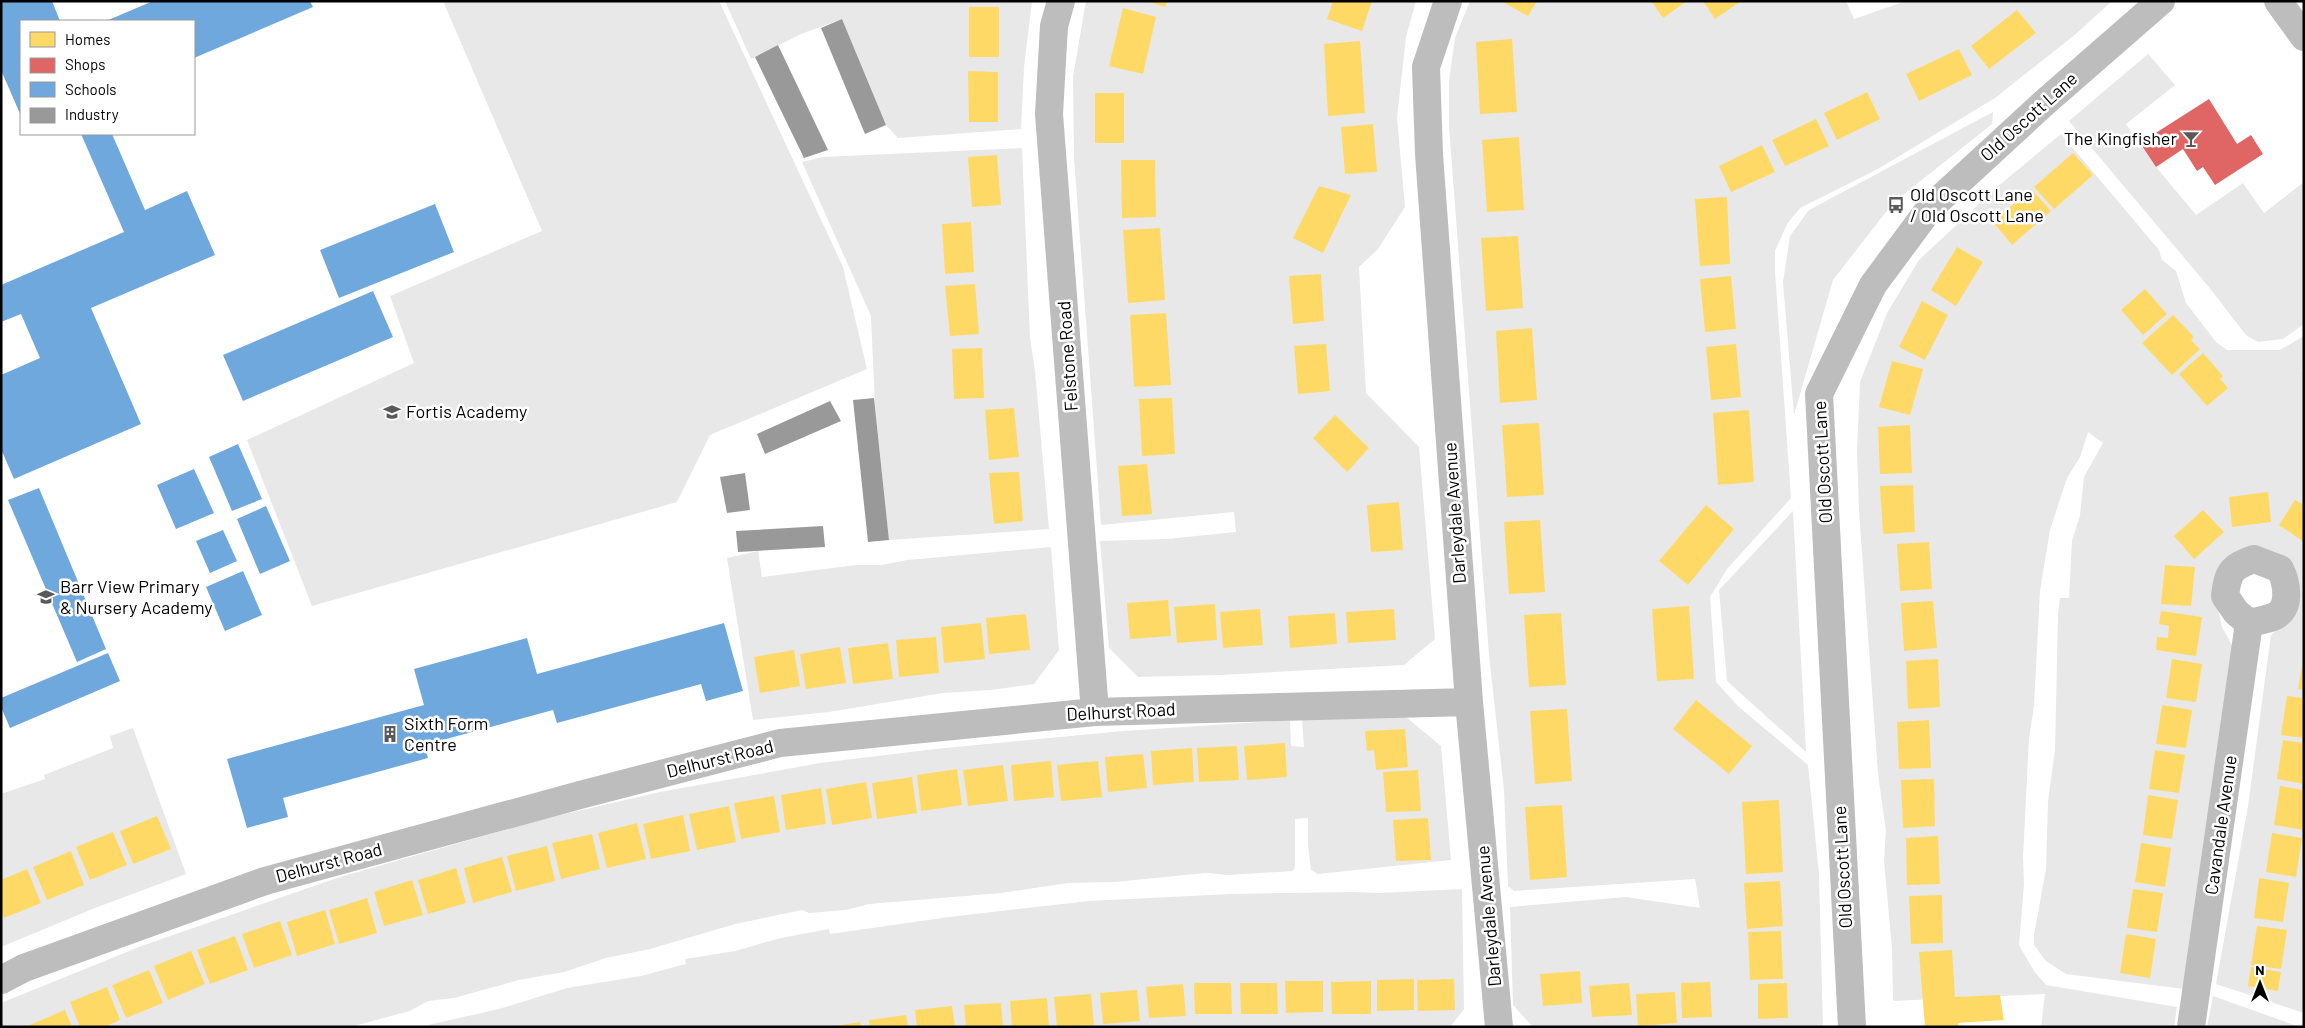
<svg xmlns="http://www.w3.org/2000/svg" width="2305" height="1028" font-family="Barlow,sans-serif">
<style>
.green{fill:#e8e8e8}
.homes{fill:#ffd966}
.shops{fill:#e06666}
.schools{fill:#6fa8dc}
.industry{fill:#999}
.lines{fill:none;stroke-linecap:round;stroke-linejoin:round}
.minor{stroke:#bdbdbd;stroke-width:28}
.labels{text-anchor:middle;stroke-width:5;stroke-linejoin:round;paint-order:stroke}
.street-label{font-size:18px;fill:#000;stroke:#fff}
.poi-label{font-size:18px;fill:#000;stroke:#fff;text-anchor:start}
</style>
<rect width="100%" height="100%" fill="#fff"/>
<path class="green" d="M443,1H719L843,267L867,369L710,435L677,502L312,606L247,440L414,363L390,296L542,231Z
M725,1H1032L1024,67L1021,129L898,138L886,125L842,19L801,34L751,59Z
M1086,1H1416L1406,37L1397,118L1405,207L1378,249L1359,267L1366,393L1419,447L1435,639L1404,665L1221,675L1138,677L1109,648L1100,541L1167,539L1236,532L1234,512L1101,525L1074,157L1073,77Z
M1470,1H1846L1854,19L1906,1H2112L2077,33L1995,98L1878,169L1800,208L1787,224L1775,251V271L1791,498L1727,569L1710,597L1716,682L1739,707L1808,765L1819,874L1823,1027H1533L1513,1005L1510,907L1626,897L1700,908L1695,879L1514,891L1508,886L1504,790L1489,655L1449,126V81L1455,38Z
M2148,54L2175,85L2126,124L2156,167L2196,215L2243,183L2264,213L2304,182V324L2283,339L2258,342L2246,335L2208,286L2069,121Z
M1993,112L1992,124L1893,203L1833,280L1794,415L1783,282L1790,236L1809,210Z
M2061,134L2159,250L2162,260L2176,271L2186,303L2216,342L2227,350H2280L2304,336V368L2302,370L2304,374V1013L2216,984L2248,806L2271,635L2281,627L2280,555L2214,591L2222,627L2234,649L2184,989L2066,974L2046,961L2034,945V935L2046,869L2048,801L2055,750L2058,614L2060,598H2069L2072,541L2080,515L2084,477L2103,443L2088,432L2080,457L2067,478L2050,530L2040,591L2034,706L2029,739L2023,857L2024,884L2019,945L2034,971L2046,985L2177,1007L2174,1027H2041L2045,994L1893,1001L1892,948L1884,861L1886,831L1878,774L1859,511L1857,451L1860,382L1887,313L1919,260L1996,188Z
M1022,148L1030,338L1035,371L1049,529L889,540L875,406L871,316L802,162L822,157Z
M1793,511L1806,752L1727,681L1719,590Z
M1051,547L1059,650L1034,684L991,690L943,693L829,712L753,720L727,558L758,551L762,577L856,565H882L907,560Z
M1406,717L1441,746L1451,860L1318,874L1311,870L1308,845V818L1295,819V866L1293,871L1228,875L1205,873L1115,882L1068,883L1001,893L869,904L846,910L809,913L802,910L735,924L650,949L606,958L564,972L519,980L454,998L428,1001L410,1011L350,1027H1V1003L144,945L340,877L543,819L660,792L820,763L935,749L1123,731L1290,720L1291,746L1304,747L1302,718Z
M133,728L186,874L95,908L1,947V794L45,779L44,775L113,748L110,736Z
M1462,889L1464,1009L1450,1027H419L499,1009L567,988L641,976L686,964L685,959L735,951L781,938L829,929L830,934L949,917L1089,901L1230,894L1352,892L1379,893Z
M2213,996L2300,1027H2207Z"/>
<path class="homes" d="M1146,1H1167L1165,7Z
M1333,1H1372L1362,31L1327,19Z
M1501,1H1537L1528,16Z
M1651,1H1687L1663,18Z
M1703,1H1741L1715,19Z
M969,7H999V57H969Z
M1123,8L1156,17L1143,74L1109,66Z
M2017,10L2036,33L1989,69L1971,46Z
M1512,39L1517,112L1480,114L1476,42Z
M1360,41L1365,113L1328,116L1324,44Z
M1959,49L1972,75L1919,101L1906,74Z
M968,71L998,72V122H969Z
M1867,92L1880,119L1837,140L1824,113Z
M1095,93H1124V143H1095Z
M1816,119L1829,146L1785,166L1772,140Z
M1373,124L1377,172L1345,174L1341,127Z
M1519,137L1524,210L1487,212L1482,140Z
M1762,145L1775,172L1731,192L1719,166Z
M2073,153L2093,175L2054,209L2034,187Z
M997,155L1001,205L972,207L968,157Z
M1121,160H1155L1156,217L1122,218Z
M1319,186L1351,195L1323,253L1293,238Z
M2031,189L2051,211L2012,245L1993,222Z
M1727,197L1730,264L1700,266L1695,199Z
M971,222L974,272L945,274L942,224Z
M1160,228L1165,300L1128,303L1123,230Z
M1518,236L1523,308L1486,311L1481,238Z
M1957,247L1983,262L1956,306L1931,290Z
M1321,274L1324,321L1293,324L1289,276Z
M1731,276L1736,329L1705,332L1700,279Z
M975,284L979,334L950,336L945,286Z
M2145,289L2167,314L2143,335L2121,310Z
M1922,301L1948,315L1925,360L1899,347Z
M1166,313L1171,385L1134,387L1130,315Z
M2173,315L2194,337L2191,340L2200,349L2172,375L2142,343Z
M1532,328L1537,400L1500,403L1496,331Z
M1326,344L1330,391L1298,394L1294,346Z
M1736,344L1741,397L1711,400L1706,347Z
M982,348L984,398L954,399L952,349Z
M2203,353L2223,376L2220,379L2228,388L2207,406L2179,374Z
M1892,361L1923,369L1910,415L1879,407Z
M1172,398L1175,454L1142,456L1139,399Z
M1014,408L1019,457L989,460L985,410Z
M1749,410L1754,482L1718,485L1713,413Z
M1335,415L1369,448L1347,472L1313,438Z
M1539,423L1544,495L1507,497L1502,425Z
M1910,425L1912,473L1880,474L1878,427Z
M1147,464L1152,514L1122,516L1118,466Z
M1019,472L1023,521L994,524L989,473Z
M1913,485L1915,532L1883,534L1880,486Z
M2268,492L2271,522L2232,527L2229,497Z
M2295,500L2304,505V542L2279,525Z
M1399,502L1403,550L1371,552L1367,505Z
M1706,505L1734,529L1688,585L1659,561Z
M2203,510L2224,532L2194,559L2174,536Z
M1540,520L1545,592L1509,594L1504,522Z
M1929,542L1932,589L1900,591L1897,544Z
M2165,565L2195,567L2191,606L2161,604Z
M1168,600L1171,636L1130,639L1127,603Z
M1933,601L1937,648L1904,651L1901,603Z
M1215,604L1217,640L1177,643L1174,607Z
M1689,606L1694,679L1657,681L1652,609Z
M1260,609L1263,645L1223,648L1220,612Z
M1394,609L1396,640L1348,643L1346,612Z
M2161,611L2202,617L2196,656L2156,650L2157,637L2168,638L2169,626L2159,624Z
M1335,613L1337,644L1290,648L1288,616Z
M1561,613L1566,685L1529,687L1524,615Z
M1026,614L1030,650L989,654L986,618Z
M981,623L985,659L944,663L941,627Z
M936,637L939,673L899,677L896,640Z
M888,643L893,679L853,684L848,648Z
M840,647L846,683L806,689L800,654Z
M794,650L800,686L760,693L754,657Z
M1938,659L1940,707L1908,709L1906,661Z
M2172,659L2202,664L2196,702L2166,698Z
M2303,661H2304V690L2298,689Z
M2287,696L2304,698V738L2281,735Z
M1696,700L1752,746L1729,774L1673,729Z
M2162,705L2192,710L2186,748L2156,744Z
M1567,709L1572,781L1535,784L1530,711Z
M1929,720L1931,768L1899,769L1897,722Z
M1405,729L1408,767L1376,770L1374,750L1367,751L1365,731Z
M2283,740L2304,743V784L2277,779Z
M1285,743L1287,777L1247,780L1244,746Z
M1237,746L1239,780L1199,782L1197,748Z
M1192,748L1194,782L1153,785L1151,751Z
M2155,750L2185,755L2179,793L2149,789Z
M1143,754L1147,788L1108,792L1105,757Z
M1051,761L1054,797L1014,801L1011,765Z
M1098,761L1102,797L1061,801L1057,765Z
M1003,765L1008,801L968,806L963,770Z
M957,769L962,805L921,811L917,775Z
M1418,770L1421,811L1386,812L1383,772Z
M912,777L917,813L877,819L872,783Z
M1934,779L1935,826L1903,828L1901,780Z
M866,782L872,818L832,825L826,789Z
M2280,786L2304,790V830L2274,825Z
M821,788L826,824L786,830L781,795Z
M2148,795L2178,800L2172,839L2143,835Z
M774,796L780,832L741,839L734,803Z
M1779,800L1783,872L1746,874L1742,802Z
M1562,805L1567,877L1530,880L1525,807Z
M729,806L736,842L697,850L689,814Z
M683,815L690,851L651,859L643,824Z
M157,816L171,849L133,864L120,831Z
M1428,818L1431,860L1396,861L1393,820Z
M637,823L646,859L607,868L598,833Z
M113,832L127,865L90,880L76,847Z
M2272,833L2302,838L2296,877L2266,872Z
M592,834L600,869L561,879L552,843Z
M1938,836L1940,884L1907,885L1906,838Z
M2141,843L2171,848L2165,887L2135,882Z
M547,846L555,881L516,891L507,856Z
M71,851L84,885L47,900L33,867Z
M502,857L512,892L473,903L464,868Z
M456,868L466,903L428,914L418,880Z
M27,869L41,903L4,918L1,911V880Z
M2259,878L2289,883L2283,922L2254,918Z
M412,880L423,915L384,926L374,892Z
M1780,881L1783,926L1747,929L1744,883Z
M2133,889L2163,893L2157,932L2127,928Z
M1942,895L1943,943L1911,944L1909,896Z
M367,898L377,933L339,944L329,910Z
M325,910L335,944L297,956L287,922Z
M280,921L292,955L254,968L242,934Z
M2257,926L2287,930L2281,969L2251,965Z
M1781,931L1783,979L1750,980L1748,932Z
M2126,934L2156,939L2150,978L2120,973Z
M235,936L248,970L210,984L197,950Z
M1952,950L1955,997L2000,995L2004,1020L1958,1023L1959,1027H1925L1919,952Z
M191,951L205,984L168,1000L154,966Z
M2251,967L2281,972L2278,991L2248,986Z
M149,970L163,1003L126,1018L112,985Z
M1580,971L1582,1003L1543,1006L1540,974Z
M1414,979V1010L1377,1011V980Z
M1454,979L1455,1010L1418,1011L1417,980Z
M1285,981H1323V1012L1286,1013Z
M1371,981V1014H1332L1331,982Z
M1710,982L1712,1017L1682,1018L1681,983Z
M1194,983H1231L1232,1014H1195Z
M1240,983H1277L1278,1014H1241Z
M1629,983L1632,1015L1592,1017L1589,986Z
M1787,983L1788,1018L1758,1019V984Z
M1183,984L1186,1016L1149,1018L1146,987Z
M107,987L120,1020L104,1027H80L70,1002Z
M1137,990L1140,1021L1103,1024L1100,993Z
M1675,992L1677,1023L1638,1026L1636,994Z
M1091,994L1094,1025L1057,1027L1054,997Z
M1047,998L1049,1027H1012L1010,1001Z
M1001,1003L1003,1027H966L964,1005Z
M952,1006L955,1027H917L915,1010Z
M65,1010L72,1027H25L46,1018Z
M906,1015L908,1027H870L869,1020Z
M860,1022L861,1027H835V1026Z"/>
<path class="shops" d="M2209,99L2237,144L2251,135L2263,154L2215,185L2203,167L2197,171L2183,149L2156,167L2140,143Z"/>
<path class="schools" d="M1,1H52L60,21H21V116L1,70Z
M153,1H310L313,7L194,58V21H106Z
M81,134H112L145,210L187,191L215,255L91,308L141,424L14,479L1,449V375L40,358L21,314L1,322V285L124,232Z
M435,204L454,252L339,298L320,250Z
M373,291L393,337L243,401L223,355Z
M238,444L262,499L232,511L209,457Z
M194,469L214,513L176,529L157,485Z
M39,488L106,649L77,662L8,500Z
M266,506L290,561L260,574L237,519Z
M223,530L237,561L210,573L196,541Z
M243,571L262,615L225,631L206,587Z
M724,623L743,691L706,701L701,684L557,723L553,710L424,745L428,758L283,798L288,817L247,828L227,759L424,705L414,669L527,638L537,674Z
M108,653L120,681L10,728L1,707V698Z"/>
<path class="industry" d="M842,19L886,125L865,134L821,28Z
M778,45L828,150L804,158L755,57Z
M874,398L889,540L868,542L853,400Z
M830,401L841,421L765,454L757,434Z
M745,473L750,510L727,513L720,477Z
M823,526L825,547L738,552L736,531Z"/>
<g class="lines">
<path class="minor" d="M1061,1L1054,26L1049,114L1095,712
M1448,1L1426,67L1429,154L1469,702L1499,1027
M2278,1L2304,37
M2254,559L2280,569C2287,583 2292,610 2273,617C2265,620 2257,621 2249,623L2236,612L2225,596C2228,572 2231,567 2254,559Z
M1,980L24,968L265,881L580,795L780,743L1095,712L1469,702
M1852,1027L1819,394L1873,285L1930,208L2044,103L2161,1
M2191,1027L2249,623"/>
</g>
<defs>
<g id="bar-bare" transform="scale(1.35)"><path d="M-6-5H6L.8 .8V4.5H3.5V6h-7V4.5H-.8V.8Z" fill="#595959" stroke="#fff" stroke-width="2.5" paint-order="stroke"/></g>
<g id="bus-bare" transform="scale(1.35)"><path d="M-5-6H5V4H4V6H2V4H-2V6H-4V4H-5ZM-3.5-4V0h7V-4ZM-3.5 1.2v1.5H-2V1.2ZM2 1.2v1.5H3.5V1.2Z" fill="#595959" stroke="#fff" stroke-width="2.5" paint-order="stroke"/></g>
<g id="school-bare" transform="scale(1.35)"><path d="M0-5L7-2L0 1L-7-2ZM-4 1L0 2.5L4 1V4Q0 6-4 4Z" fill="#595959" stroke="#fff" stroke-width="2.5" paint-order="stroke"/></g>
<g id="building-bare" transform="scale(1.35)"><path d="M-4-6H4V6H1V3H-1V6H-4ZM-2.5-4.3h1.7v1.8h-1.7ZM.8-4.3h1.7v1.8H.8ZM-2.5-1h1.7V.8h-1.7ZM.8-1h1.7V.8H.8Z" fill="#595959" stroke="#fff" stroke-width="2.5" paint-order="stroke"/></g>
</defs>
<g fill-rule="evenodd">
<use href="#bar-bare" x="2191" y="139"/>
<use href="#bus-bare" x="1896" y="205"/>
<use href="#school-bare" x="392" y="412"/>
<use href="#school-bare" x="46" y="597"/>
<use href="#building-bare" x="390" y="734"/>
</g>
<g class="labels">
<g class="street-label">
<text transform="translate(2029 117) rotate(-42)" y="6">Old Oscott Lane</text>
<text transform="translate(1068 356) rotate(-94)" y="6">Felstone Road</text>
<text transform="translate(1823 462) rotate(-93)" y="6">Old Oscott Lane</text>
<text transform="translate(1455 513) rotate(-94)" y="6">Darleydale Avenue</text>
<text transform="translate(1121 712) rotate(-3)" y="6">Delhurst Road</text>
<text transform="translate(720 759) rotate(-14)" y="6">Delhurst Road</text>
<text transform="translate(2221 825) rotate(-82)" y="6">Cavandale Avenue</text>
<text transform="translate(329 863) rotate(-15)" y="6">Delhurst Road</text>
<text transform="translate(1843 867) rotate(-93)" y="6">Old Oscott Lane</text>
<text transform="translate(1489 916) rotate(-95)" y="6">Darleydale Avenue</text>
</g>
<g class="poi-label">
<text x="2177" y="145" text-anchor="end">The Kingfisher</text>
<text x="1910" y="201">Old Oscott Lane<tspan x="1910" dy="21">/ Old Oscott Lane</tspan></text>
<text x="406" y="418">Fortis Academy</text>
<text x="60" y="593">Barr View Primary<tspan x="60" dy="21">&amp; Nursery Academy</tspan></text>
<text x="404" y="730">Sixth Form<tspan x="404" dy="21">Centre</tspan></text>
</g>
</g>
<rect width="2305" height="1028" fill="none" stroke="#000000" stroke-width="5"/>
<rect x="20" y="20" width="175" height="115" fill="#ffffff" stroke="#999999"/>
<rect x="30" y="32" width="25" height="15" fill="#ffd966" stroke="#999999"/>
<text x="65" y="45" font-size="15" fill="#000000">Homes</text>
<rect x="30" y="58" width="25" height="15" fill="#e06666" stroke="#999999"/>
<text x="65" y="70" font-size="15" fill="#000000">Shops</text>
<rect x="30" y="82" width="25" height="15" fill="#6fa8dc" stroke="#999999"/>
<text x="65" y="95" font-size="15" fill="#000000">Schools</text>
<rect x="30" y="108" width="25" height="15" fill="#999999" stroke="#999999"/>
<text x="65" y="120" font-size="15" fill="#000000">Industry</text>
<g transform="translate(2260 983)" stroke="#ffffff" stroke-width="4" paint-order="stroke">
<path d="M0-4L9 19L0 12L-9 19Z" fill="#000000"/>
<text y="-8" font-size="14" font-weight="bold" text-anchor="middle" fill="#000000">N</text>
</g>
</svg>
